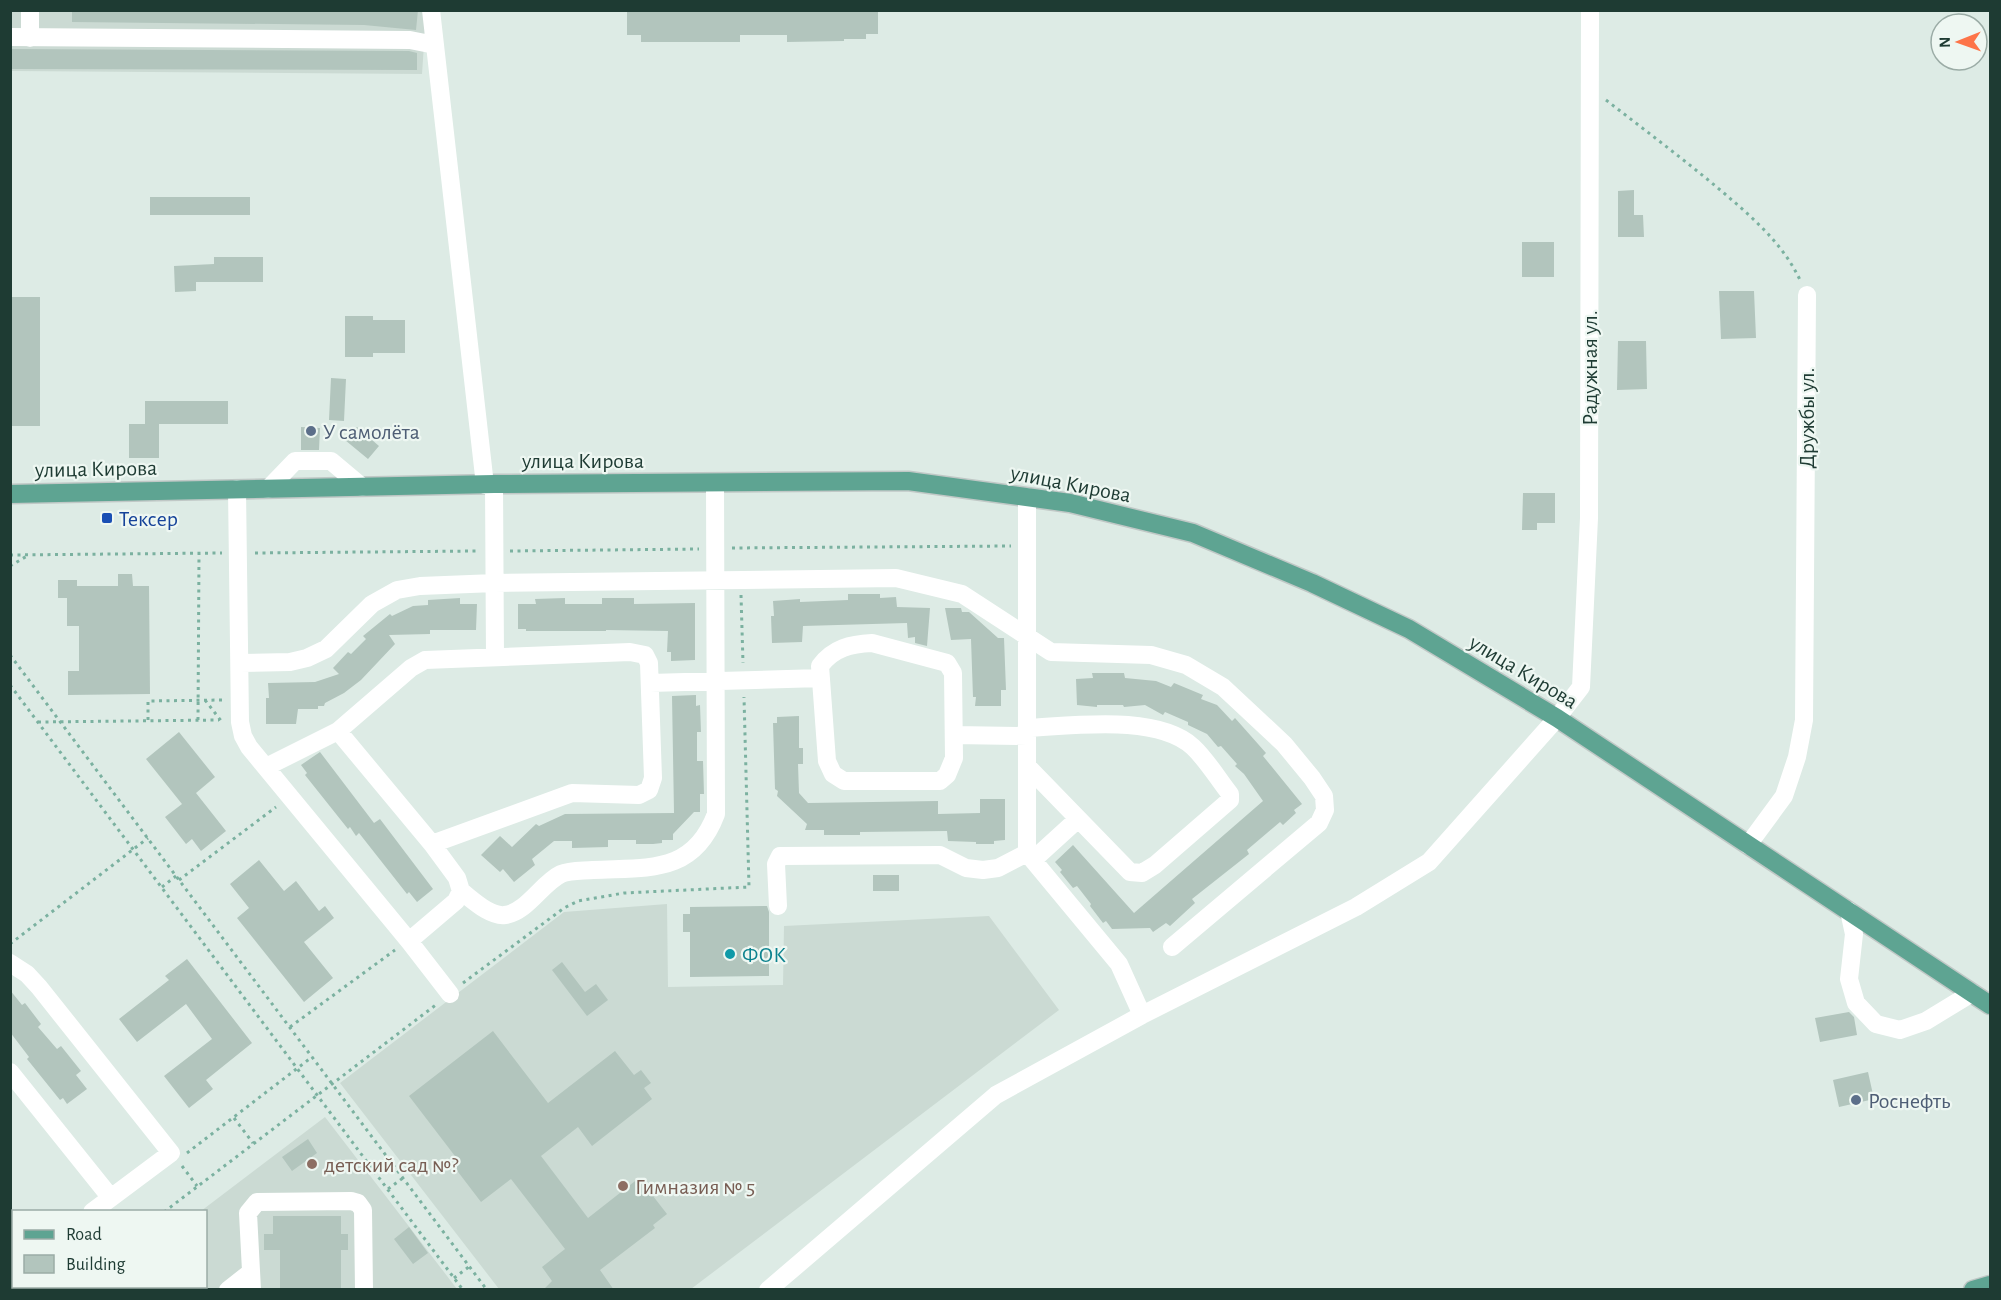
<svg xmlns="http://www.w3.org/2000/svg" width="2001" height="1300" font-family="'Alegreya Sans',sans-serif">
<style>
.built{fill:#cbdad3}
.building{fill:#b2c5bd}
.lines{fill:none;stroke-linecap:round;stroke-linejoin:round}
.major-casing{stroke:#c0c8c6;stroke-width:21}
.path{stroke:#7bb1a0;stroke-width:3;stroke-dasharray:3 4.5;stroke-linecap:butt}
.minor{stroke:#fff;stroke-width:18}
.major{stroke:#5ea492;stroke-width:18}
.service-dot{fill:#5c6f8a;stroke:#eef7f2;stroke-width:2}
.transit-dot{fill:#1a4fb4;stroke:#eef7f2;stroke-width:2}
.culture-dot{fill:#0f9aa8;stroke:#eef7f2;stroke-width:2}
.education-dot{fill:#8d6e63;stroke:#eef7f2;stroke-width:2}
.labels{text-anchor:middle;stroke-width:4.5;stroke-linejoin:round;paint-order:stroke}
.street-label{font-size:22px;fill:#1e3b33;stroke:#eef7f2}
.service-label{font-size:22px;fill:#4e5e75;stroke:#eef7f2;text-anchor:start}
.transit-label{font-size:22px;fill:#164399;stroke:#eef7f2;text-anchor:start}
.culture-label{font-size:22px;fill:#0d838f;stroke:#eef7f2;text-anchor:start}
.education-label{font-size:22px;fill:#785e54;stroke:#eef7f2;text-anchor:start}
</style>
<rect width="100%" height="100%" fill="#ddebe5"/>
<path class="built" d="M11,11H423L425,30L422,74L11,71Z
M667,904L668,987L783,985L784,926L989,916L1059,1010L691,1289H499L340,1083L564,912Z
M325,1117L457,1289L202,1290L199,1287L206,1286V1212L201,1211Z"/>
<path class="building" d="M72,10H418L416,30L364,25L72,22Z
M627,10H878V34H866V39H844V41L787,42V35H740V42H641V35H627Z
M10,49L409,51L417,53V70L10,69Z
M1634,190V215H1643L1644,237H1618V191Z
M150,197H250V215H150Z
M1522,242H1554V277H1522Z
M214,257H263V282H196V291L175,292L174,266L214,264Z
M1719,291H1754L1756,338L1721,339Z
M10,297H40V426H10Z
M345,316H373V320H405V353H373V357H345Z
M1618,341H1646L1647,389L1617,390Z
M331,378L346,379L344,421L329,420Z
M145,401H228V424H159V458H129V424H145Z
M301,427L320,428L319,450H301Z
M357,427L379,446L368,459L345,440Z
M1523,493H1555V523H1537V530H1522Z
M118,574H132L133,586H149L150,694L68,695V671H79V626H67V598H58V580H77V586H118Z
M848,594H880V598L896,597L897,607L930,608L927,646L915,643V637L908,638L907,623L803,626L802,642L772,643L771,616H774L773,601L800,599V602L848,600Z
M460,598V604H477L476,630H430V634L389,635L395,644L361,680L344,693L325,703L324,706H318V709H298L296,724H266V698H269L268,683L315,682L339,674L333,668L348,652L351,654L366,639L363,636L390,614L392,616L413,606L428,605V600Z
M565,598V604H602V598H634V604L695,603V660L671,661V652H667L668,631L606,630V631H526V629H518V604H536L535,599Z
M945,608H961L962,612H969L998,638H1004L1006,690H1001V706H975L976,697H973L971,639L951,640Z
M1092,673H1124L1125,678L1156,681L1171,687L1174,683L1203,695L1201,699L1217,705L1232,721L1235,718L1266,753L1263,756L1302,804L1294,810L1296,813L1283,825L1280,822L1247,850L1249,854L1192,899L1195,903L1170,926L1166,923L1153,932L1150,928L1112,929L1106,921L1103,923L1090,906L1091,904L1077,886L1073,888L1060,872L1062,870L1055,862L1073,845L1134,913L1263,801L1244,774L1235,766L1237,764L1221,746L1218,747L1207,734L1188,725V722L1165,712L1163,715L1145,705L1124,707L1123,705H1097V707L1077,705L1076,679L1093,678Z
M696,695V706L700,705L701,732H697V761H703L704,794H700V812H694L673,834V840H662V843L653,844H636V840H608V847L572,848V841H554L532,859L535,865L514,882L503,869L500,872L481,855L500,836L512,847L536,824L539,826L565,814L674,813L672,696Z
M799,716V748H803V764H798L799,793L808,803L938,801V814L980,813V799H1005V840L994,841V844H976V842L948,841L947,831L860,832V835H824V830H805L807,824L777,796L778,791L775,789L773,723H777V717Z
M179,732L215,777L196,793L226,831L201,851L192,839L186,844L165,817L182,804L146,759Z
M320,752L374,823L380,819L433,889L417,902L409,892L407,894L359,833L356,836L350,827L348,829L305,775L307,773L301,765Z
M259,860L284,891L296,881L319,911L325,906L334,918L304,942L333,978L304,1002L237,918L249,908L230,884Z
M873,875H899V891H873Z
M767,906L769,912V976L690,977V932H683V914H690V907Z
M187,959L252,1043L206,1080L213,1089L189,1108L164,1076L212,1039L186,1004L137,1042L119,1019L169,980L165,976Z
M562,962L585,992L596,984L608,1000L587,1016L552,970Z
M10,990L22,1005L25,1003L41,1024L38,1027L57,1049L61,1046L81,1071L76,1075L87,1089L67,1104L63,1098L60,1100L27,1059L29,1057L10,1032Z
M1849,1012L1854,1017L1857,1035L1820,1042L1815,1018Z
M493,1031L548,1103L615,1051L634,1075L641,1070L651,1083L644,1088L652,1099L592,1146L578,1127L541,1156L588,1218L639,1178L667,1214L653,1225L655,1228L600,1270L614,1290H543L552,1281L542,1267L565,1249L511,1179L481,1202L452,1164L458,1160L409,1096Z
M1868,1072L1874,1099L1839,1107L1833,1080Z
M308,1139L317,1153L292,1171L282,1157Z
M273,1216H341V1234H348V1250H341V1290H280V1250H264V1234H273Z
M409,1227L428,1253L413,1264L394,1239Z"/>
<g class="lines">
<g class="major-casing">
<path id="major" d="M10,494L494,484L908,481L1070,503L1193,533L1312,583L1409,629L1557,718L1990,1005
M1973,1290L1990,1285"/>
</g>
<path class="path" d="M1606,100C1646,131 1686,161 1725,194C1754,219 1783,244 1800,280
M732,548L1011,546
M510,551L699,549
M255,553L477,551
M10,555L222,553
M10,566L27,556
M741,595L743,663
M10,655L487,1290
M10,685L463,1290
M205,700L222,722
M148,720V701L222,700
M198,720L199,554
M38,722L219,720
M179,880L276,807
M162,887L176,876
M10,944L148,838
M463,983L564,908L578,901L624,893L749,887L744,697
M290,1027L395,950
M234,1118L253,1143
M187,1153L312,1057
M182,1166L197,1186
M388,1189L403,1178
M164,1212L437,1004
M454,1278L470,1266
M117,1286L119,1290
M61,1290L65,1286"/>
<path class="minor" d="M431,10L485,485
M10,37L410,40L435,45
M30,38V10
M494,484L495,657
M237,489L240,722L243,736L249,747L409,941L450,994
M268,489L295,461H331L362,487
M1027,497V853L1119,964L1142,1015
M872,643L947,663L953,673L954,758L947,775L940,781H844L833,774L827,761L820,666C833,648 851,644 872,643Z
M240,663L290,662L307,658L326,649L372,604L397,590L420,586L495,583L896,578L962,594L1051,652L1151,655L1186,665L1223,687L1284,744L1312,778L1324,796L1325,810L1319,823L1172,947
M650,683L821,678
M338,731L432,844L457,878L461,891L456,901L409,941
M954,735L1027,736
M1027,766L1130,872L1142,873L1155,865L1230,800V794C1218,779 1207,760 1193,747C1157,714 1073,726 1027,728
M266,767L338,731L411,668L425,660L630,652L645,655L649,663L653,778L649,790L639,795L572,793L432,844
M1748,845L1784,796L1797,757L1804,720L1807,295
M1033,860L1078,819
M461,891C473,900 490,917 505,915C527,912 542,883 561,874C570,870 583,871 593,870C647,867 693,875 716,814L715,483
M778,906L776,864L780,856L940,855L966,868L983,870L998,868L1027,853
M1849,911L1854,934L1849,979L1856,1003L1876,1024L1900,1030L1926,1021L1972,993
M10,963L27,974L39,987L171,1153L92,1212
M10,1072L111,1198
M10,1235L14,1236
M175,1286L177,1290
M40,1290V1286
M228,1290L251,1272
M252,1290L248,1213L257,1202L351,1201L358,1203L363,1210L364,1290
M768,1290L996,1095L1142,1015L1356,907L1429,862L1557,718L1581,687L1589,518L1590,10"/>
<use href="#major" class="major"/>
</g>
<g class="service-dot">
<circle cx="311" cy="431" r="6"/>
<circle cx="1856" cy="1100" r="6"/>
</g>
<rect class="transit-dot" x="101" y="512" width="12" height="12" rx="3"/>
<circle class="culture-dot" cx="730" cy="954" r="6"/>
<g class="education-dot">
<circle cx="312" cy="1164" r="6"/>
<circle cx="623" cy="1186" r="6"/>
</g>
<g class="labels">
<g class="street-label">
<text transform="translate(1589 368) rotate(-90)" y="8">Радужная ул.</text>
<text transform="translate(1806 418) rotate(-90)" y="8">Дружбы ул.</text>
<text x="583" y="468">улица Кирова</text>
<text transform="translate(96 468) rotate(-1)" y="8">улица Кирова</text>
<text transform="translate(1071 483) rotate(11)" y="8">улица Кирова</text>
<text transform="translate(1524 671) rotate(31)" y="8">улица Кирова</text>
</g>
<g class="service-label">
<text x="323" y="439">У самолёта</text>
<text x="1868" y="1108">Роснефть</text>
</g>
<g class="transit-label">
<text x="119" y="526">Тексер</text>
</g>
<g class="culture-label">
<text x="742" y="962">ФОК</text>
</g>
<g class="education-label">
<text x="324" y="1172">детский сад №?</text>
<text x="635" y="1194">Гимназия № 5</text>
</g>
</g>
<rect width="2001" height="1300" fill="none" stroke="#1e3b33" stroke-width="24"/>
<rect x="12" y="1210" width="195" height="78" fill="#eef7f2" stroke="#9baca6" stroke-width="1.5"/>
<rect x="24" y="1230" width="30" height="9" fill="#5ea492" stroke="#9baca6" stroke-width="1.5"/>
<text x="66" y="1240" font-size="18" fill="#1e3b33">Road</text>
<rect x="24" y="1255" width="30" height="18" fill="#b2c5bd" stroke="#9baca6" stroke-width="1.5"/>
<text x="66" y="1270" font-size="18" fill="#1e3b33">Building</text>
<g transform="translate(1959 42) rotate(269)"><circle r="28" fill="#eef7f2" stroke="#9baca6" stroke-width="1.5"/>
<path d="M0-4.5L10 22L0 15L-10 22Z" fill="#fd7449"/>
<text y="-9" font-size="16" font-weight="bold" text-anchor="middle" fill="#1e3b33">N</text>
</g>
</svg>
